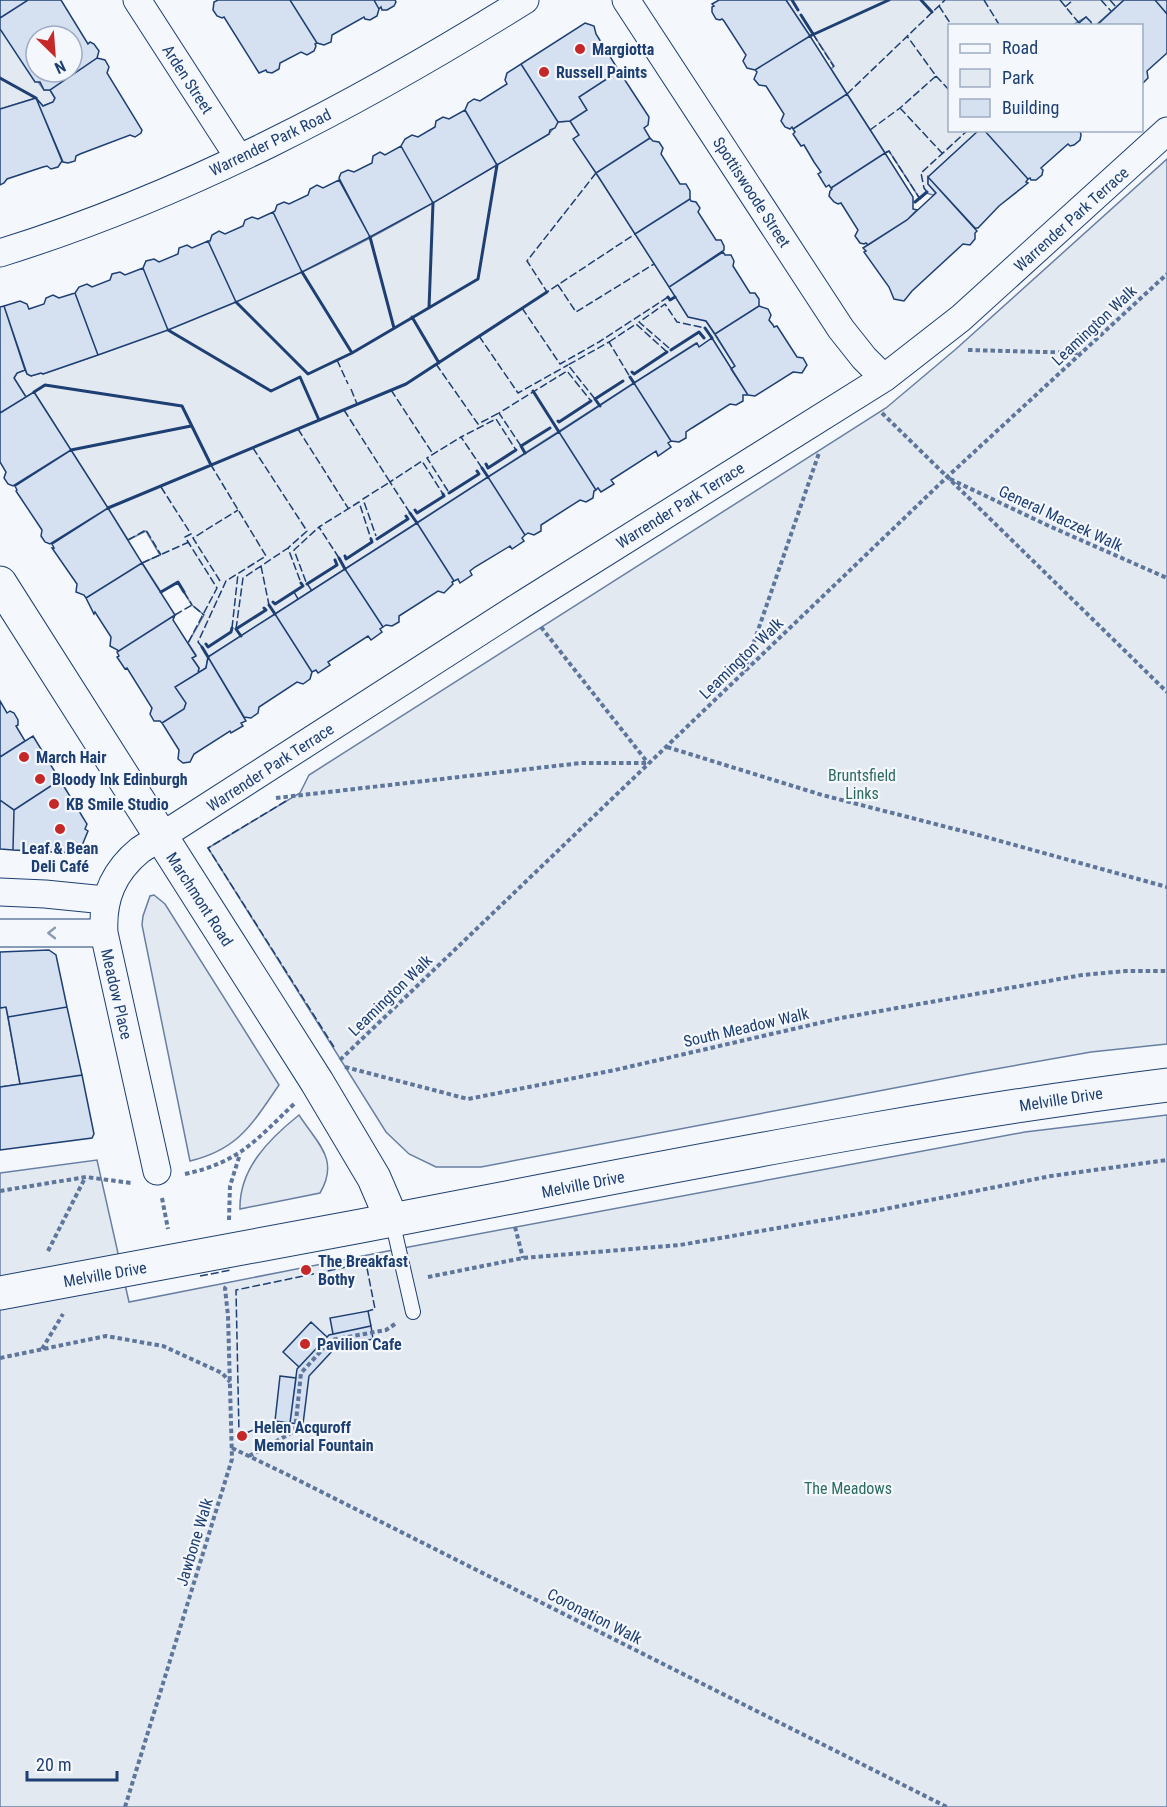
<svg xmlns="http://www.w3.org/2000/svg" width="1167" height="1807" font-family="'Roboto Condensed',sans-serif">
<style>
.green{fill:#e3e9f0;stroke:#687fa3;stroke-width:1.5}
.building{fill:#d5e0f0;stroke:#1d3f73;stroke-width:1.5;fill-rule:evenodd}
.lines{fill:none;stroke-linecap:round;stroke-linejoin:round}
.lane-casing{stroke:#1d3f73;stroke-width:16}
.street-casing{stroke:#1d3f73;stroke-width:29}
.secondary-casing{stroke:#1d3f73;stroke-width:35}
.primary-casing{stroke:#1d3f73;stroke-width:35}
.path{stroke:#5e769c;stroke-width:4;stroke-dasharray:4.5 3;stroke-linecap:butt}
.lane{stroke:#f4f7fb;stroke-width:14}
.street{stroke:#f4f7fb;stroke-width:27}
.secondary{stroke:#f4f7fb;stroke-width:33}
.primary{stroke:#f4f7fb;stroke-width:33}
.fence{stroke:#1d3f73;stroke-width:1.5;stroke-dasharray:8 3;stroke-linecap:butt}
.wall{stroke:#1d3f73;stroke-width:3}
.oneway{stroke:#889bb7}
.poi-dot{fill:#c62828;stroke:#f4f7fb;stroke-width:2}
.labels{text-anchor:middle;stroke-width:4.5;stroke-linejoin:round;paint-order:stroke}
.poi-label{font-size:16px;font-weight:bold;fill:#1d3f73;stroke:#f4f7fb;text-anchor:start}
.street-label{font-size:16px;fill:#1d3f73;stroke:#f4f7fb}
.park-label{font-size:16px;fill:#2c6c60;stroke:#f4f7fb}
</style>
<rect width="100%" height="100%" fill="#f4f7fb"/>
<path class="green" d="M786,0H1124L1096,25H1092L1086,17L1073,25L950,26V130L979,131L928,177V184L936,193L933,195L926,193L920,199L889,151L885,153L831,69L834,66L813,34L810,36Z
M0,29L44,90H50L55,98L53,102L43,106L36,98L0,109Z
M570,121L579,135L574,139L688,316L706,321L735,366L731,369L712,338L699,347L696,343L208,657L206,668L198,673L199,668L192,658L196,655L188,643L204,615L192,605L178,583L161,592L142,563L160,555L146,531L128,540L34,392L26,397L14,378L17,373L25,370L27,374L31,376L41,373L43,374C131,344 218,311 302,272C388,232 468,182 549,134L558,122Z
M1167,159V1044L1091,1052L973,1073L481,1167H436L409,1154L386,1132L208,848L300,793L309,775L886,408L956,349Z
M154,895L165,904L279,1085C252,1124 239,1149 190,1161L142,925L143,916L150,896Z
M6,1007L20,1084L0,1087V1008Z
M299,1115C317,1143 340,1159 320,1193L240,1209C239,1169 269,1139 299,1115Z
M1167,1115V1807H0V1173L97,1160L129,1302L398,1249L1025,1132Z"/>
<path class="building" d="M0,0H28L0,18Z
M28,0H61L88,44L90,42L94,44L99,51L97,58L50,90H44L40,82H35L0,29V18ZM36,36H72V72H36Z
M218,0H290L317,43L315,44L316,46L314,51L307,55L301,52L280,63L279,69L272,73L267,72L266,70L259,73L224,17L222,18L217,16L213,10L214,2Z
M290,0H374L379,9L377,16L370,20L365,19L364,17L332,35L331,42L324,45L317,43Z
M374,0H395L396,2L394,6L387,10H382L381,7L379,9Z
M719,0H786L810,36L755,70L747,68L743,61L746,55L724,21L722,19L720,20L716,19L712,12V7L714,6L712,4Z
M1124,0H1155L1167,14V53L1147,71L1148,78L1142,84V26H1096Z
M1155,0H1167V14Z
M1086,17L1091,22L1092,26H1081L1079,23Z
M585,23L594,26L596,34L619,71L579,97L587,110L570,121L558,122L521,64Z
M810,36L847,94L793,129L792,127L790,129L785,127L781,121L784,114L766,86L759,85L754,79L757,72L755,70Z
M97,58L105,60L109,67L107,73L142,130L141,133L135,137L130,135L80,154L76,156L75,161L68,163L63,162L36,98L43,106L53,102L55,98L50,90Z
M521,64L558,122L555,128L550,130L549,134L497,165L465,110L468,103L474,99L480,101L507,84L505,80L507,73Z
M619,71L649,117L648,125L644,128L650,138L596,173L573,139L579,135L570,121L587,110L579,97Z
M847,94L885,153L831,188L829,185L826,187L818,174L821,172L814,162L804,145L801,146L793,134L795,132L793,129Z
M36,98L62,161L58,167L51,169L47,166L43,167L7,179L4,183L0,185V109Z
M465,110L497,165L433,203L401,146L405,139L412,135L418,137L435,127L436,121L443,117L449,119Z
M979,130H984L1028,179L1026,182L1028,183L999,206L978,228H975L928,177Z
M984,130H1080L1081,135L1080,140L1074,145L1070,146L1068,144L1041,168L1043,170L1042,175L1036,180H1031L1030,178L1028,179Z
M650,138L653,141L659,142L663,148L661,154L680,184H686L690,191V199L635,234L596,173Z
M401,146L433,203L370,237L339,178L341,173L348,170L354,172L372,163L373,156L380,152L385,155Z
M885,153L913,197V209L917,210L907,220L868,245L866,243L864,244L860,243L855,236L858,230L841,203L838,204L834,202L829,196L830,191L832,189L831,188Z
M928,177L977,231L975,233V239L970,245L963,244L912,291L904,301L894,299L889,287L864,252L866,251L863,248L907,220L936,193L928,184Z
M339,180L370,237L302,272L273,212L275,211L277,205L284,202L289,204L308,195L310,189L317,185L323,188Z
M690,199L691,201L696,202L700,208L698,212L716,240H721L724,246V250L669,287L635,234Z
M273,212L302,272L236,302L208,241H210L212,235L219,231L225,234L243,226L245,220L252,217L258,219Z
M208,241L236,302L168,330L143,268L146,261L154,259L159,262L178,254L179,248L187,245L192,248Z
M723,252L725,255H731L734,261L733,266L750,293H755L759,299V306L715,334L706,321L688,317L669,287Z
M143,268L168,330L98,355L75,293L79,287L87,284L92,287L110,280L112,274L120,272L125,275Z
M75,293L98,355L43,374L41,373L31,376L27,374L4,306L20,301L27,304L29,309L44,304L46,298L53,295L59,298Z
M4,306L25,370L17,373L14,378L26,397L0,413V307Z
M759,306L768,309L771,315L769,320L773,325L774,327L777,326L797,357L803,358L807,365L802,373L793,372L755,396L748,395L731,369L735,366L715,334Z
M712,338L748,395H743V401L736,405L730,404L692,428L686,432V438L679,442L671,441L634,383L697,343L699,347Z
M634,383L671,441L668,443L671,447L658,456L656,451L611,480L614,484L601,492L598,488L596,490L559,432Z
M34,392L71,450L13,486L8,484L4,478L6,472L0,462V413Z
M559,432L596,490L594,491L593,498L586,502L580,500L541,525V531L534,535L528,533L525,535L488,477Z
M71,450L108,508L50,544L45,542L41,536L42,530L16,491L17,490L15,486Z
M488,477L525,535L522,538L524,541L512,549L510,546L475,567L470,571L472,575L460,583L458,579L454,581L417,523Z
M108,508L142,563L86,598L84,595L76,592L77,584L52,548H54L52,544Z
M417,523L454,581L452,582L453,584L444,593L438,591L399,616V622L392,626L386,625L383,627L345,569Z
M142,563L175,615L119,651L110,646L111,637L95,612L94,614L86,598Z
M345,569L383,627L380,629L382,632L371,640L368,636L328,662L330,665L318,673L316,670L312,672L275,614Z
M275,614L312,672L310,679L303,684L297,682L259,707L258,713L251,718L244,717L208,657Z
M175,615L173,620L196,656L192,658L199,668L198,673L175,687L186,703L184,709L162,723L160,721H154L150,714L152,708L127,668L125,669L117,657L119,656L117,652Z
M208,657L246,721L241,723L243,726L231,733L230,731L194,754L190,762L183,763L178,759L179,750L162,723L184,709L186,703L175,687L206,668Z
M0,701L7,713L10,711L14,713L18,720V725L16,726L25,741L0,757Z
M33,736L60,780L14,810L0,800V757Z
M60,780L87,824L85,829L88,831L81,848L77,846L74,853L13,850L14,810Z
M0,800L14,810L13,850L0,849Z
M49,950L56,955L67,1007L8,1017L6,1007L0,1008V952Z
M67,1007L82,1075L20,1084L8,1017Z
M82,1075L94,1134L92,1138L0,1150V1087Z
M368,1311L371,1326L333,1334L330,1318Z
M311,1322L327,1337L299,1367L283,1352Z
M371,1326L373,1339L336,1347L309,1376L303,1424L290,1423L297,1369L329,1335Z
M280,1376L296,1378L290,1423L275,1421Z"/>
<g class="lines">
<g class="lane-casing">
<path id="lane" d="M392,1220L413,1312"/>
</g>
<g class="street-casing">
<path id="street" d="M137,0L239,158
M626,0L841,329L864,358L884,378
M0,253C186,195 360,103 525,0
M0,892L45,894L105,900
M0,933H104
M157,1171L104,933C102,899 113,872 140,850L523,604L884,378L961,318L1167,131"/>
</g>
<g class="secondary-casing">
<path id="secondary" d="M0,583L317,1082L374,1178L392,1220"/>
</g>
<g class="primary-casing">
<path id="primary" d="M0,1293C189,1259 379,1223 568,1186C767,1148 966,1110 1167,1085"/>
</g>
<path class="path" d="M968,350L1081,353
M882,413L1167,692
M950,479L1049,526L1167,578
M541,627L648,763
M744,671L819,453
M667,747L822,795L982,836L1167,887
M276,798L581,763H648
M340,1060L947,477L1167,274
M345,1067L468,1099L615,1070L841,1018L1082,975L1126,971H1167
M185,1174C240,1162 256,1140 295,1103
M0,1191L86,1177L131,1183
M162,1198L168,1229
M229,1220L230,1186L240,1154
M515,1227L523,1258
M48,1251L85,1178
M428,1277L523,1258L680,1245L870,1212L1051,1176L1167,1160
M42,1349L63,1314
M0,1358L106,1336L163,1346L222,1373L230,1382
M232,1448L286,1474L947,1807
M249,1456L295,1431L301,1373L331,1340L386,1330L395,1324
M125,1807L232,1459L228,1316L225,1288L228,1285"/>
<use href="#lane" class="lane"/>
<use href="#street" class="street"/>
<use href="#secondary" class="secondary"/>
<use href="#primary" class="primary"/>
<path class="fence" d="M984,0L1000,26
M1060,0L1079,23
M1101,0L1111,11
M1110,0L1116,7
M939,6L952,26
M1065,7L1073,0
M813,34L834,67
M936,76L950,91
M847,94L945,0
M900,108L943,154
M870,130L900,108L936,76L907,36
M885,153L889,151L920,199
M596,173L527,261L547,292L635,234
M927,192L924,188L921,173L968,130
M558,285L576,312L654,264
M522,308L560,364L599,342L668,297
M479,336L518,393L568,365
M609,342L636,324L667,352
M669,348L639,322L665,304L677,322L705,328
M337,360L348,384
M436,364L478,424L499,413
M351,389L357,404
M391,390L433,454
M595,399L568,365L609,342L630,377
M344,410L390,482L363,499L376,536
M298,429L348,508
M521,446L499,413L567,371L591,401
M253,448L307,531L288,548
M482,468L461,437L496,419L516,450
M161,487L191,534L185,537L217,588L188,643
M448,491L427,458L461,437
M410,513L390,482L422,461L443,494
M128,540L146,530L161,555
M339,558L319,527L359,502L371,539
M142,563L189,542
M261,566L269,605
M220,581L193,538L238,510
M312,591L306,582L294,550L319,527
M184,592L192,605
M294,592L298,599
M175,615L192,605L204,615
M232,628L238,574
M236,629L243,578L288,548L301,583
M202,647L198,642L226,581L266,556L211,465
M286,801L208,848L334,1047
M200,1276L231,1270
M275,1421L246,1433H239L236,1290L366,1263L375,1309L368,1311
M239,1433V1439H246V1433"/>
<path class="wall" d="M792,0L798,10
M921,0L932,12
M801,15L813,34
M810,36L889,0
M0,78L36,98
M915,202L927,192
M370,237L394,328
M302,272L352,353
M668,297L670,300L675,297
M236,302L308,374L352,353L478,279L497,165
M429,308L433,203
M412,317L439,363
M705,328L712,338
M168,330L271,391L300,377L319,420
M671,350L699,332L704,338
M632,372L634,374L667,352
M630,377L634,383
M533,391L559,432
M34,392L45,385L182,406L211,465
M600,406L595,399L623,381
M558,421L559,422L591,401
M71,450L191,426
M525,453L521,446L550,428
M486,464L488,468L516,450
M482,468L488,477
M449,493L479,474L477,471
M108,508L406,384L547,292
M415,510L417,513L444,496L443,494
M410,513L417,523
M377,539L408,519L406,516
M345,556L346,559L372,542L371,539
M339,558L345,569
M307,584L337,565L335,560
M161,592L178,582L184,592
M273,602L275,604L303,586L301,583
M269,605L275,614
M241,636L236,629L266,610L264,608
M206,644L208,647L231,632L232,628
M202,647L208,657"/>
</g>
<defs><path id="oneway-chevron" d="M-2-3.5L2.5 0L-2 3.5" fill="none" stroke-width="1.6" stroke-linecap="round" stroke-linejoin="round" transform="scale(1.5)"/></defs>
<use class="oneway" href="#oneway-chevron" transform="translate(52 933) rotate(180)"/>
<g class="poi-dot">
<circle cx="580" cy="49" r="6"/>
<circle cx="544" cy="72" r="6"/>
<circle cx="24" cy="757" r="6"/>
<circle cx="40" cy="779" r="6"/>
<circle cx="54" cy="804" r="6"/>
<circle cx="60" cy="829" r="6"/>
<circle cx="306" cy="1270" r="6"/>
<circle cx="305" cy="1344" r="6"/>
<circle cx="242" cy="1436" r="6"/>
</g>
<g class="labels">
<g class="poi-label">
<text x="592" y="55">Margiotta</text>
<text x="556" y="78">Russell Paints</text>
<text x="36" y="763">March Hair</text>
<text x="52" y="785">Bloody Ink Edinburgh</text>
<text x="66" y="810">KB Smile Studio</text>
<text x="60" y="854" text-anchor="middle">Leaf &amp; Bean<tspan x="60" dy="18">Deli Café</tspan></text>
<text x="318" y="1267">The Breakfast<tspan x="318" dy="18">Bothy</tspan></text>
<text x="317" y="1350">Pavilion Cafe</text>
<text x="254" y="1433">Helen Acquroff<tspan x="254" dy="18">Memorial Fountain</tspan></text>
</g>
<g class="street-label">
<text transform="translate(188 79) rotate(57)" y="6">Arden Street</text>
<text transform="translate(270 142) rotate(-26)" y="6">Warrender Park Road</text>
<text transform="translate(752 192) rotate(57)" y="6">Spottiswoode Street</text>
<text transform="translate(1071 219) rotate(-42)" y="6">Warrender Park Terrace</text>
<text transform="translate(1094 325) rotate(-43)" y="6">Leamington Walk</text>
<text transform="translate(680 505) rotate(-32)" y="6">Warrender Park Terrace</text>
<text transform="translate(1061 518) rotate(25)" y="6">General Maczek Walk</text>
<text transform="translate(741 658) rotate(-44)" y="6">Leamington Walk</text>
<text transform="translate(270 767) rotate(-33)" y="6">Warrender Park Terrace</text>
<text transform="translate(200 899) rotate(57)" y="6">Marchmont Road</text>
<text transform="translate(117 994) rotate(77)" y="6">Meadow Place</text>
<text transform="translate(390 995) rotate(-44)" y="6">Leamington Walk</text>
<text transform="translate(746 1027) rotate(-13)" y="6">South Meadow Walk</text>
<text transform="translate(1061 1099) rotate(-9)" y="6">Melville Drive</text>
<text transform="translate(583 1184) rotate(-11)" y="6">Melville Drive</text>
<text transform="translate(105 1274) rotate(-10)" y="6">Melville Drive</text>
<text transform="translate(194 1542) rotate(-73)" y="6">Jawbone Walk</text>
<text transform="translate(595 1616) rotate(27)" y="6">Coronation Walk</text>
</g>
<g class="park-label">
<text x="862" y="781">Bruntsfield<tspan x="862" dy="18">Links</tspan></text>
<text x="848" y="1494">The Meadows</text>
</g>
</g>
<rect x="948" y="24" width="195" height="108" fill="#f4f7fb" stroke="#9eadc5" stroke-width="1.5"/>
<rect x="960" y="44" width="30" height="9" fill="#f4f7fb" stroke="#9eadc5" stroke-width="1.5"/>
<text x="1002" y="54" font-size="18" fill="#1d3f73">Road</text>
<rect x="960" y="69" width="30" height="18" fill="#e3e9f0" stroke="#9eadc5" stroke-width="1.5"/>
<text x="1002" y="84" font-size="18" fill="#1d3f73">Park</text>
<rect x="960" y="99" width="30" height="18" fill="#d5e0f0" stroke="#9eadc5" stroke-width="1.5"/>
<text x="1002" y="114" font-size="18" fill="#1d3f73">Building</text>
<g transform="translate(54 54) rotate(155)"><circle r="28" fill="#f4f7fb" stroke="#9eadc5" stroke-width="1.5"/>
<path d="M0-4.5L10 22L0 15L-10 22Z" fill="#c62828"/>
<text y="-9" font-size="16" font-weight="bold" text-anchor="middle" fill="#1d3f73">N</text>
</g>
<path d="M27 1771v9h90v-9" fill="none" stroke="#1d3f73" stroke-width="3"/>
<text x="36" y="1771" font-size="18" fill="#1d3f73" stroke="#f4f7fb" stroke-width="4.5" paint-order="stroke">20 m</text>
</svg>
